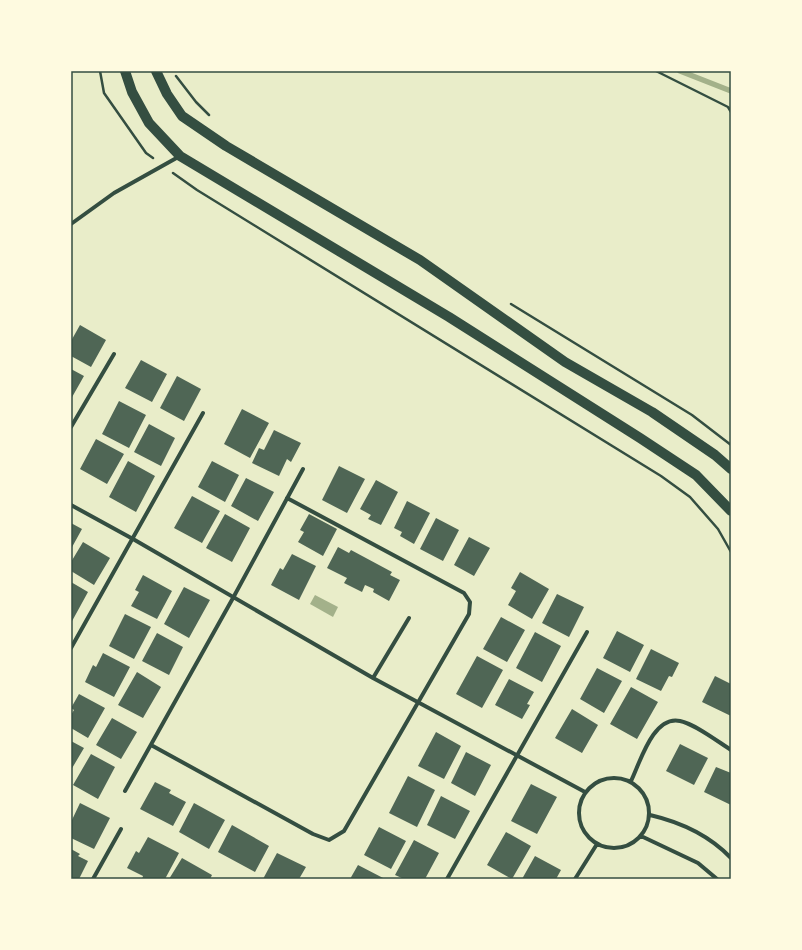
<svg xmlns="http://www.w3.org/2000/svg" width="802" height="950" font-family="'Asap Condensed',sans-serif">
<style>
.water{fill:#a3b18a}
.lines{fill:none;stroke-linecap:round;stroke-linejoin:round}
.stream{stroke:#a3b18a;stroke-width:5.5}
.building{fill:#4f6655}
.path{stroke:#344e41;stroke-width:2.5}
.minor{stroke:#344e41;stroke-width:4}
.primary{stroke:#344e41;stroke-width:10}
.neatline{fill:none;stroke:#344e41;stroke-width:1.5}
</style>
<rect width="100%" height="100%" fill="#e9edc9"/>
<path class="water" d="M315,595L338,607L333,617L310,604Z"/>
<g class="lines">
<path class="stream" d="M680,71L731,91"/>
</g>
<path class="building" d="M80,325L106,340L91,367L71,356V341Z
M141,360L167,374L152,402L125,388Z
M71,369L84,376L71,399Z
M177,376L201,389L184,421L160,408Z
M119,401L146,415L129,448L102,434Z
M242,409L269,423L250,458L224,444Z
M149,424L175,438L161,466L134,452Z
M274,430L301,443L291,462L287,459L279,476L252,463L259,448L264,450Z
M96,439L124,454L107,484L80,469Z
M128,461L155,476L136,512L109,497Z
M212,461L239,475L225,502L198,487Z
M339,466L365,479L347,513L322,500Z
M246,478L274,492L258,521L231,506Z
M376,480L398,492L381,525L368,519L371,515L360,509Z
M192,496L220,511L202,543L174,528Z
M407,501L430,513L414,544L400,536L402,532L394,528Z
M225,514L250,528L232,562L206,548Z
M309,514L337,529L323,556L298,542L304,532L300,530Z
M436,518L459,530L443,561L420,549Z
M71,523L82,529L71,549Z
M469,537L490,548L474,576L454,565Z
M83,542L110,558L94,585L71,571V562Z
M338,547L349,553L351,550L392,572L390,575L400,580L389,601L373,592L374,589L365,585L362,592L344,583L347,578L327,568Z
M292,554L316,566L299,600L271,585L280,568L283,570Z
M520,572L549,589L532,619L508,605L516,591L511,588Z
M143,575L172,591L157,619L131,606L139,592L135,590Z
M71,582L88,592L71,623Z
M184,587L210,600L189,638L164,624Z
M557,594L584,607L569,637L542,623Z
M125,614L151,627L134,659L109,646Z
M501,617L525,630L507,662L483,649Z
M617,631L644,645L630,672L603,658Z
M535,632L561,646L542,682L516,668Z
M157,633L183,647L169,675L142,661Z
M651,649L679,663L672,677L669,676L661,691L636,679Z
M103,653L130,667L114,697L85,682L93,665L96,667Z
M477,656L503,670L482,708L456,694Z
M597,668L622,681L604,713L580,699Z
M137,672L161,687L143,718L118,705Z
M715,676L731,684V716L702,702Z
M509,679L534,692L527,704L530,705L522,719L495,705Z
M631,687L658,702L637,739L610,724Z
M79,694L105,708L88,738L71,728V715L74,710L71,708Z
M572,709L598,725L582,753L555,738Z
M112,718L137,732L121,759L96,745Z
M436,732L461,746L444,779L418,766Z
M71,741L84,748L71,770Z
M680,744L708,758L694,785L666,771Z
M466,752L491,765L475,796L451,783Z
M91,754L115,767L98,799L73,785Z
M716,767L731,773V805L704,792Z
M408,776L435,790L417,827L389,813Z
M155,782L171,790L169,793L186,802L173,826L140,809Z
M531,784L557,797L537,834L511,821Z
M441,796L470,811L455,839L427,825Z
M80,803L110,818L94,849L71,838V822Z
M194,803L225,820L209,849L179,832Z
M232,825L269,846L255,872L218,852Z
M379,827L406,841L391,869L364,855Z
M506,832L531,846L512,879L487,865Z
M148,837L179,853L165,879H142L143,876L127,868L136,851L139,853Z
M414,840L439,853L425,879H404L395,875Z
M71,849L80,854L78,856L88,861L79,879H71Z
M277,853L306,867L299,879H263Z
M535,856L561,870L556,879H522Z
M182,858L212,875L210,879H169Z
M358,865L385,879H350Z"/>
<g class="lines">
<path class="path" d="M100,71L104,93L146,153L153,158
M656,71L728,107L731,112
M176,76L196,102L209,115
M173,173L197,190L661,476L690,497L718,529L731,552
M511,304L692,415L731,445"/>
<path class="minor" d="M71,224L114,193L180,156
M71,427L114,354
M71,505L133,539L373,678L585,792
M71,648L203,413
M373,678L409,618
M151,745L313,834L329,840L344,831L469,614L470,602L464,593L287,498
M579 813a35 35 0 1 1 70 0a35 35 0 1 1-70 0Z
M631,781C640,763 653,715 680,721C695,724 717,741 731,750
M125,791L233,598L303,469
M650,815C680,822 709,835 731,858
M641,836L698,863L717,879
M93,879L121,829
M447,879L587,632
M575,879L597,844"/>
<path class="primary" d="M125,71L132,92L149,123L180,156L449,317L640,438L696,475L731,511
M156,71L167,94L182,116L226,146L420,260L565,362L652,412L715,455L731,469"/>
</g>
<rect width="802" height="950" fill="none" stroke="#fefae0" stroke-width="144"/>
<rect x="72" y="72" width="658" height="806" class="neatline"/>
</svg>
